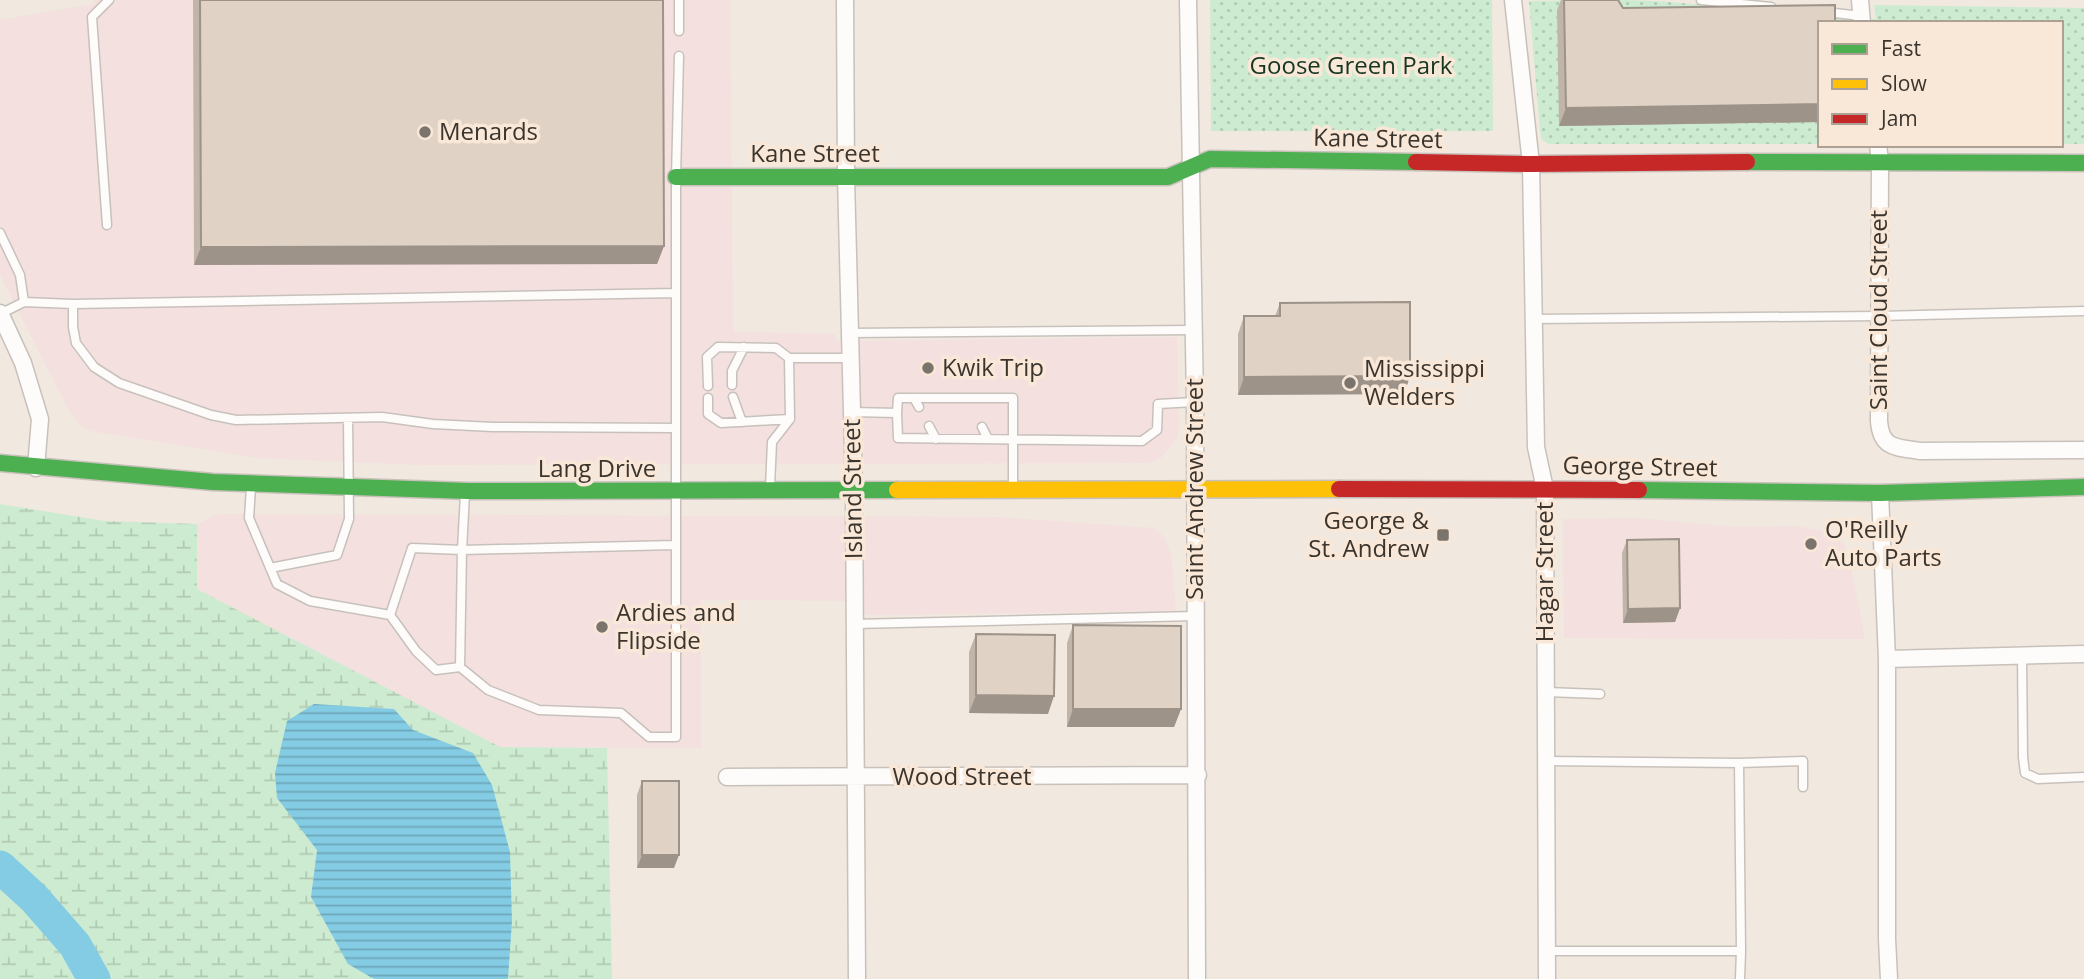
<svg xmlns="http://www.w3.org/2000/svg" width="2084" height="979" font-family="'Open Sans',sans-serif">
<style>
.commercial{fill:#f3e0df}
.wetland{fill:url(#wetland-marsh)}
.park{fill:url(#park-dots)}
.water{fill:url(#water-rules)}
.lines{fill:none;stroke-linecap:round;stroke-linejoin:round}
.river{stroke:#84cce4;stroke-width:33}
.lane-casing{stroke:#c8c1bb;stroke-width:11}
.street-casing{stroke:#c8c1bb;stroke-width:19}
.fast-casing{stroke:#c8c1bb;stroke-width:19}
.slow-casing{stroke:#c8c1bb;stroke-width:19}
.jam-casing{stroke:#c8c1bb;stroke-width:19}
.lane{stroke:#fdfcfa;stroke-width:8}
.street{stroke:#fdfcfa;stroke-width:16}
.fast{stroke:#4caf50;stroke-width:16}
.slow{stroke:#ffc107;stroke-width:16}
.jam{stroke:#c62828;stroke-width:16}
.wall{fill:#c1b5a9}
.shaded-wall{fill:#9d9389}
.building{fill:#e0d2c4;stroke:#9d9389;stroke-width:2}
.poi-dot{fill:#7b746c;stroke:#f9e8d8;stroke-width:2.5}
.labels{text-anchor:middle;stroke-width:7;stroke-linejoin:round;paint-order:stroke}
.park-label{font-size:24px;fill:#153722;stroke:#f9e8d8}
.poi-label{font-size:24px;fill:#3b352e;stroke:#f9e8d8;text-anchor:start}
.street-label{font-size:24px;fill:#3b352e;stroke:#f9e8d8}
</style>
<defs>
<pattern id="wetland-marsh" width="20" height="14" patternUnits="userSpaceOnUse" patternTransform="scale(1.75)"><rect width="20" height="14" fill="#cdebd0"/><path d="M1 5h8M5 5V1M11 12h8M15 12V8" fill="none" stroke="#b1cab3"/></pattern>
<pattern id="park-dots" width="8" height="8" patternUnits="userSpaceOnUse" patternTransform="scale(1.75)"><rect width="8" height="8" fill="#cdebd0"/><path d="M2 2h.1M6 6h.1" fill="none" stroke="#b1cab3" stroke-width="1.8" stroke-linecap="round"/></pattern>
<pattern id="water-rules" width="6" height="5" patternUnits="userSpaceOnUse" patternTransform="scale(1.75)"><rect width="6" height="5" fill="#84cce4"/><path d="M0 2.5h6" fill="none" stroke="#6da6b9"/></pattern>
</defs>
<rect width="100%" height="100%" fill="#f1e8e0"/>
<path class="commercial" d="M94,0H730L733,332L835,334L836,341L1177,337L1179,429L1177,438L1161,458L1150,463L421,465L257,458L90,431L79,424L68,409L0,275V20L93,4Z
M218,514L998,517L1154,528L1164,537L1171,554L1176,611L865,615L864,601L701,600V748L500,747L196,589L197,524Z
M1636,518L1735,527L1796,526L1833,533L1843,542L1849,557L1865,639L1564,638L1563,519Z"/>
<path class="wetland" d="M0,504L105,521L197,524V589L500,747L607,748L612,979H0Z"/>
<path class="park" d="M1210,0H1492L1493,131H1211Z
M1627,0C1710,2 1793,17 1876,19L1874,5L2084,8V144H2061V23H1820V144H1549L1542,140L1540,131L1529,1Z"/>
<path class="water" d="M314,704L394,709L413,730L473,753L492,785L510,852L512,921L508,979H374L348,964L311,897L317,850L277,798L275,773L287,721Z"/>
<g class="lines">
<path class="river" d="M0,867L34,898L75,945L94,979"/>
<g class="lane-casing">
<path id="lane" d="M679,0V31
M1701,0L1771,7
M1826,12L1861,16
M107,225L92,17L109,0
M0,233L20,275L24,302
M73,304V327L76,343L94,367L119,383L211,415L236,420L382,417L433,424L493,427L676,428
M0,314L24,302L73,304L676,293
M1534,319L1879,316L2084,311
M850,333L1193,330
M732,385V371L744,347
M708,386L707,357L718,347L776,348L789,358
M733,397L742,422
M708,398V414L721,423L790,419
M914,398L919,407
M852,412L897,413L898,438L1142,441L1157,430L1158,404L1195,402
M897,413L898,398H1013V489
M929,426L936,439
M982,427L988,439
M251,487L249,518L277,584L310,601L390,615L412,548L462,550L460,667L488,690L539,710L621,713L649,737H676V177L679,56
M770,487L772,442L790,419L789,358H851
M465,494L462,550L675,545
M270,568L337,555L349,519L348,418
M390,615L416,651L436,670L460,667
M854,624L1196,616
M2022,655L2023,757L2025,773L2038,779L2084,777
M1546,692L1600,694
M1546,761L1739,763
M1547,951H1741L1740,979
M1741,951L1739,763L1803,761V787"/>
</g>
<g class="street-casing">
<path id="street" d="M845,0L846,177L854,489L857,979
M1188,0L1195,402L1197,979
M1513,0L1531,164L1536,447L1545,489L1547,979
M1860,0L1862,23
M1878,145L1880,161L1879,421C1881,449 1896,447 1920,451L2084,450
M0,313L23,363L40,419L36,468
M1880,493L1887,659V939L1889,979
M1887,659L2084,654
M727,777L1198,775"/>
</g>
<g class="fast-casing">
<path id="fast" d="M1747,162L2084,163
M676,177H1168L1210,159L1416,162
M0,463L213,482L468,491L897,490
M1639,490L1880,493L2084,487"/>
</g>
<g class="slow-casing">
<path id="slow" d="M897,490L1339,489"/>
</g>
<g class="jam-casing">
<path id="jam" d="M1416,162L1531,164L1747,162
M1339,489L1639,490"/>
</g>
<use href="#lane" class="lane"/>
<use href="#street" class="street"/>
<use href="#fast" class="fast"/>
<use href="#slow" class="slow"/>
<use href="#jam" class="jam"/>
</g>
<path class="wall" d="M193,0H663L664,246L657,264L194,265Z
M1561,0H1618L1623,8L1820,23V122L1559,126L1557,10Z
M1280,303L1410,376L1404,394L1238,395V334L1244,316H1275Z
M1627,540L1680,608L1675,622L1623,623L1622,553Z
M1073,625L1181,709L1174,727H1067V643Z
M976,634L1048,714L969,713V652Z
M642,781L674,868H637V795Z"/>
<path class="shaded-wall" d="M1820,104V122L1559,126L1566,108Z
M664,246L657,264L194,265L201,247Z
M1410,376L1404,394L1238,395L1244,377Z
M1680,608L1675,622L1623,623L1628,609Z
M976,695L1054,696L1048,714L969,713Z
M1073,709H1181L1174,727H1067Z
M642,855H679L674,868H637Z"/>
<path class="building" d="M200,0H663L664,246L201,247Z
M1564,0H1618L1623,8L1835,5V23H1820V104L1566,108Z
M1410,302V376L1244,377V316H1280V303Z
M1679,539L1680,608L1628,609L1627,540Z
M1073,625L1181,626V709H1073Z
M976,634L1055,635L1054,696L976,695Z
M642,781H679V855H642Z"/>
<g class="poi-dot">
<circle cx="425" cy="132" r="7"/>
<circle cx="928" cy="368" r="7"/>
<circle cx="1350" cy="383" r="7"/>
<rect x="1436" y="528" width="14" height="14" rx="3.5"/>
<circle cx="1811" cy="544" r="7"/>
<circle cx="602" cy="627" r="7"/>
</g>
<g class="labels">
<g class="park-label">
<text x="1351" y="74">Goose Green Park</text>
</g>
<g class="poi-label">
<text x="439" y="140">Menards</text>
<text x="942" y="376">Kwik Trip</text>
<text x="1364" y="377">Mississippi<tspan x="1364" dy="28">Welders</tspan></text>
<text x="1429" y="529" text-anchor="end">George &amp;<tspan x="1429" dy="28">St. Andrew</tspan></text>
<text x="1825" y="538">O'Reilly<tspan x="1825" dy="28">Auto Parts</tspan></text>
<text x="616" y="621">Ardies and<tspan x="616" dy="28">Flipside</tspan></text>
</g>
<g class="street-label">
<text transform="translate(1378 139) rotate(1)" y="8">Kane Street</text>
<text x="815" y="162">Kane Street</text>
<text transform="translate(1879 310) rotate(-90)" y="8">Saint Cloud Street</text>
<text transform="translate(1640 467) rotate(1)" y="8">George Street</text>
<text x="597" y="477">Lang Drive</text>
<text transform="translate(853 489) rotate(-91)" y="8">Island Street</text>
<text transform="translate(1195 489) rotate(-90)" y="8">Saint Andrew Street</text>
<text transform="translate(1545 572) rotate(-90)" y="8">Hagar Street</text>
<text x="962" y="785">Wood Street</text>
</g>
</g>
<rect x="1818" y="21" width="245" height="126" fill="#f9e8d8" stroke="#ada094" stroke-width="2"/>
<rect x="1832" y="44" width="35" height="10" fill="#4caf50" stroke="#ada094" stroke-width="2"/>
<text x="1881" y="56" font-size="21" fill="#3b352e">Fast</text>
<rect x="1832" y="79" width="35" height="10" fill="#ffc107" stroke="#ada094" stroke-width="2"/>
<text x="1881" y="91" font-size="21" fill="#3b352e">Slow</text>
<rect x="1832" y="114" width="35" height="10" fill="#c62828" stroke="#ada094" stroke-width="2"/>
<text x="1881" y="126" font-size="21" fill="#3b352e">Jam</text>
</svg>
